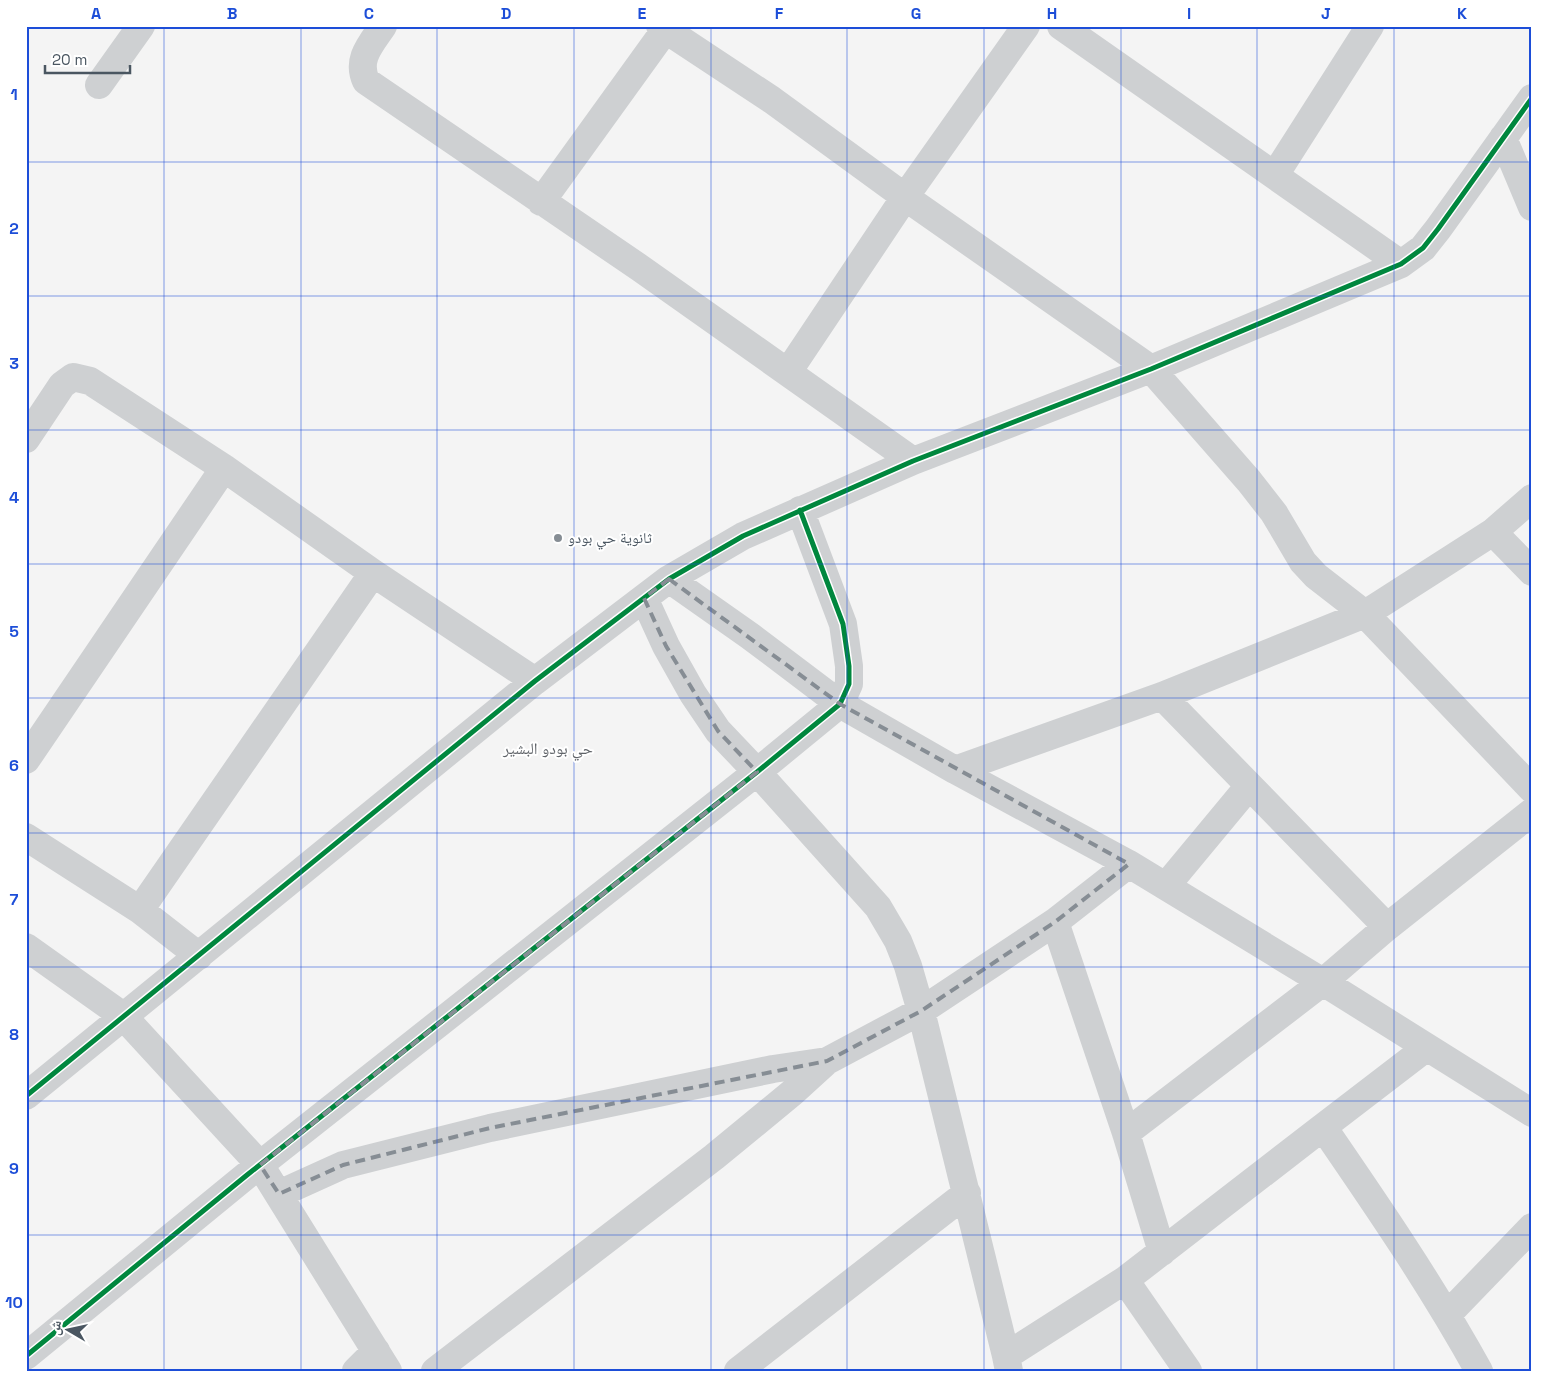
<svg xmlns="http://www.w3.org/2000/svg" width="1558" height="1397" font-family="'Space Grotesk','Noto Naskh Arabic',sans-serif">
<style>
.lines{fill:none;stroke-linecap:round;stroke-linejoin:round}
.street{stroke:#ced0d2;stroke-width:28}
.cycleway-casing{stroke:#fff;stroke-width:8}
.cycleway{stroke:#00873e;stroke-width:5}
.marked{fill:none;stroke:#868d94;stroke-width:4;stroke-dasharray:10 6;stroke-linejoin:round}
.grid{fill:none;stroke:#1d4ed8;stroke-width:1;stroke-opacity:0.55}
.poi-dot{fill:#868d94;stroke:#fff;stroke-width:2}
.labels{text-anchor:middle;stroke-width:4;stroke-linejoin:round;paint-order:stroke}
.poi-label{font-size:15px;fill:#4a5661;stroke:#fff;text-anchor:start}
.neighbourhood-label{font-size:16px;fill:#5f6368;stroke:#fff}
.neatline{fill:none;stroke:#1d4ed8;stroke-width:2}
.grid-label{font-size:16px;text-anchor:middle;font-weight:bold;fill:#1d4ed8}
</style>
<rect width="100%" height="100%" fill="#f4f4f4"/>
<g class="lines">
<path class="street" d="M383,26C371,44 356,59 366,81L640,268L913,461
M660,26L772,100L905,197L1151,369L1249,481L1274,513L1303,562L1316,576L1365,614L1532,789
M1061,26L1401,264
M99,85L141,26
M1503,138L1532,207
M1275,175L1370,26
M541,202L668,26
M788,372L905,197L1026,26
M26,439L62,385L73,377L90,381L224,468L373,573L535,681
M1493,532L1532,572
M669,579L750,636L840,704L955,770L1129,864L1323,982L1532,1113
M644,598L666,646L693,694L718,731L757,772L878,907L898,941L908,966L921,1011L1006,1356
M1162,696L1387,927
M26,760L224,468
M955,770L1162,696L1365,614L1493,532L1532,498
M26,837L140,910L199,956
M1129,864L1055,922L1126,1133L1162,1252
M1166,886L1249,786
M140,910L373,573
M26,947L123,1016L260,1165L388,1371
M26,1096L535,681L669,579L743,536L913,461L1151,369L1401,264L1423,248L1438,229L1532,98
M1323,1127L1426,1048
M1126,1133L1323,982L1387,927L1532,812
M279,1194L343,1165L490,1128L773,1069L827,1061L921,1011L1055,922
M1125,1280L1188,1371
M1448,1314L1532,1227
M26,1356L247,1175L757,772L840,704L849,684V666L843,624L800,510
M356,1371L376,1351
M435,1371L714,1157L793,1092L827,1061
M738,1371L967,1193
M1009,1371L1006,1356L1125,1280L1323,1127C1378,1207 1432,1286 1479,1371"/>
<g class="cycleway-casing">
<path id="cycleway" d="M26,1096L535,681L669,579L743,536L913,461L1151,369L1401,264L1423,248L1438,229L1532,98
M26,1356L247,1175L757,772L840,704L849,684V666L843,624L800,510"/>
</g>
<use href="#cycleway" class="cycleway"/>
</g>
<path class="marked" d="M669,579L840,704L1129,864L1055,922L921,1011L827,1061L490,1128L343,1165L279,1194L260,1165L757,772L718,731L666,646L644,598Z"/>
<path class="grid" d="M164,26V1371M301,26V1371M437,26V1371M574,26V1371M711,26V1371M847,26V1371M984,26V1371M1121,26V1371M1257,26V1371M1394,26V1371M26,162H1532M26,296H1532M26,430H1532M26,564H1532M26,698H1532M26,833H1532M26,967H1532M26,1101H1532M26,1235H1532"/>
<circle class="poi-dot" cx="558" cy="538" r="5"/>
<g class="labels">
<g class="poi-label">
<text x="568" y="543">ثانوية حي بودو</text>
</g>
<g class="neighbourhood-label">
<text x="548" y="754">حي بودو البشير</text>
</g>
</g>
<rect width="1558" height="1397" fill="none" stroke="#ffffff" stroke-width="55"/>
<g transform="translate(68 1330) rotate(279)" stroke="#ffffff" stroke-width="4" paint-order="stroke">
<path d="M0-4L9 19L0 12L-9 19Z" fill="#4a5661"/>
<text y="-8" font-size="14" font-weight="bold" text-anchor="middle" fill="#4a5661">ش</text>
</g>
<path d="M45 65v8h85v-8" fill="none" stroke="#4a5661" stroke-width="2.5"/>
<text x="52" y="65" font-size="15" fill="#4a5661" stroke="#ffffff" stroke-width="4" paint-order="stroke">20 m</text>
<rect x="28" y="28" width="1502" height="1342" class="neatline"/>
<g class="grid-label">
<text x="96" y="19">A</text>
<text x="232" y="19">B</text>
<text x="369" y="19">C</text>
<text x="506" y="19">D</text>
<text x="642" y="19">E</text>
<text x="779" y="19">F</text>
<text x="916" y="19">G</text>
<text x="1052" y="19">H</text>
<text x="1189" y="19">I</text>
<text x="1326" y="19">J</text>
<text x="1462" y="19">K</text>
<text x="14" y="100">1</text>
<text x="14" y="234">2</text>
<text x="14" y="369">3</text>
<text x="14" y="503">4</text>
<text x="14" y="637">5</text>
<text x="14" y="771">6</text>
<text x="14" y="905">7</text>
<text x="14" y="1040">8</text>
<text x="14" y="1174">9</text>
<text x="14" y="1308">10</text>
</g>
</svg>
